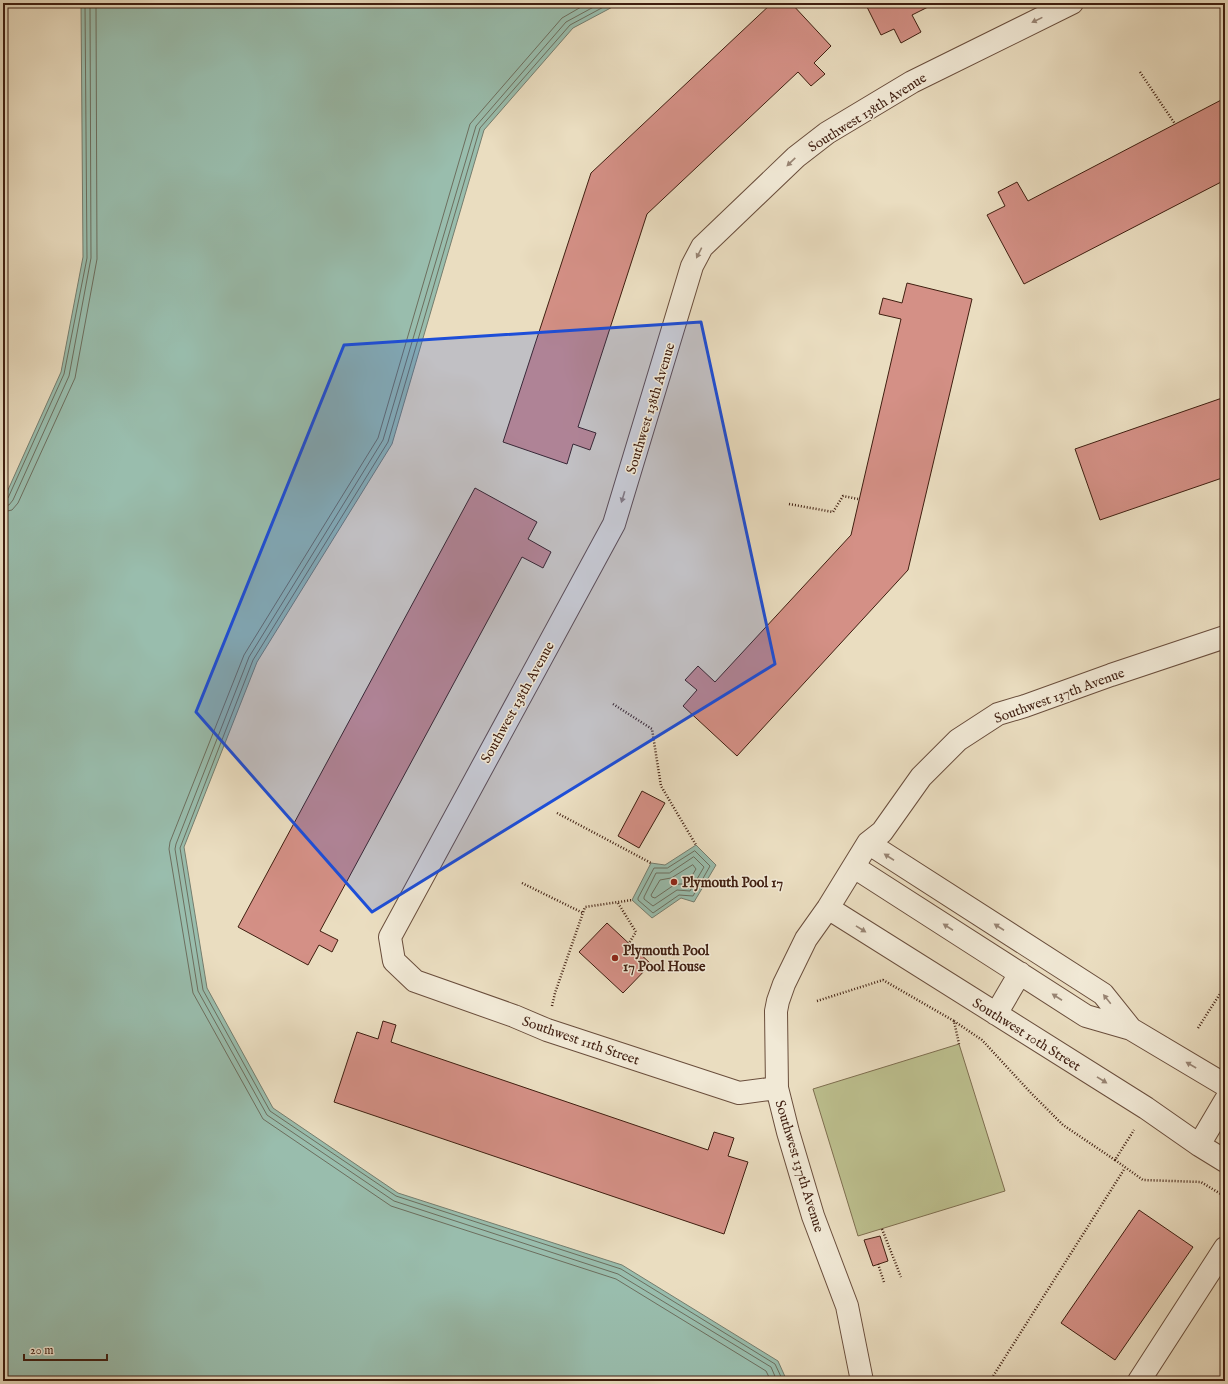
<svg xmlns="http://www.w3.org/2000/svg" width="1228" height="1384" font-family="'IM FELL English',serif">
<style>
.green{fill:#bcbf8e;stroke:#7e6e4f}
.water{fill:#99bdad;stroke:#757d6e}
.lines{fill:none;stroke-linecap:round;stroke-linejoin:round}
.shore{stroke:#6c6e5e;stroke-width:1}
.building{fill:#d49086;stroke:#3f1e10}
.minor-casing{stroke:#6a4e3c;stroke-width:24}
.path{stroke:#3f1e10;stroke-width:2.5;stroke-dasharray:1 2;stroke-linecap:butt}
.minor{stroke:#f1e9d6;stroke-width:22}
.oneway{fill:#988473}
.marked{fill:#1d4ed8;fill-opacity:0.2;stroke:#1d4ed8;stroke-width:3;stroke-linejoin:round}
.poi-dot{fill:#8f2418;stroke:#f1e9d6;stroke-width:1.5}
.labels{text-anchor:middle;stroke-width:3;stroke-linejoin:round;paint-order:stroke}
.street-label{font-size:14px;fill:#3f1e10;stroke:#f1e9d6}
.poi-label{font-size:14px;font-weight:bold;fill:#3f1e10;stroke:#f1e9d6;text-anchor:start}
</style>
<rect width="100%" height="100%" fill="#eaddc0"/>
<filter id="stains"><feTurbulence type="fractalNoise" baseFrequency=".005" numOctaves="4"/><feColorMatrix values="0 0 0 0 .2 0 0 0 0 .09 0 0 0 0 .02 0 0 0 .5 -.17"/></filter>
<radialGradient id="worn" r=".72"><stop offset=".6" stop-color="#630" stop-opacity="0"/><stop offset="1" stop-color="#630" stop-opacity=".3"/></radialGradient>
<path class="green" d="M959,1044L1005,1191L858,1236L813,1089Z"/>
<path class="water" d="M81,3H620L573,28L484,130L392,444L257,662L184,847L207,988L273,1108L398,1193L622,1265L778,1361L787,1381H3V501L61,372L83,257Z
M696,845L716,865L694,902L681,898L652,918L632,900L651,863L665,865Z"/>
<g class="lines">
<path class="shore" d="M588,3L562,18L470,124L378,438L244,655L170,842L169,849L193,993L263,1119L391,1206L616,1279L766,1371L771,1381
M601,3L566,22L476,126L383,440L249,657L176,844L175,849L198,991L267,1115L394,1201L618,1274L771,1367L777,1381
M611,3L570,25L480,128L388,442L253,660L180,848L203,990L270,1111L396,1196L621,1269L775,1364L783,1381
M3,501L6,500L8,498L64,374L87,258L85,3
M3,506L9,505L13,500L69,376L91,258L90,3
M3,512L12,510L18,503L75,378L97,259L96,3
M695,851L710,866L693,896L679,895L653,913L638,900V898L654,868H667Z
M694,857L704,867L690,891L677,890L653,906L644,899V897L656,873H669Z
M693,865L696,869L687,884H680L674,885L655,898L652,897L651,895L660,880L671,878Z"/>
</g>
<path class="building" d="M772,3H791L831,46L814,63L825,74L811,86L798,72L647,214L578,427L596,433L590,450L573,444L567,464L503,442L591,173Z
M865,3H936L912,15L921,32L901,43L894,29L881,35Z
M1225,98V180L1024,284L987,215L1005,206L998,192L1017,182L1028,201Z
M907,283L972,299L908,570L737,756L683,706L697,690L685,680L698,666L715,682L851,535L901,319L879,314L883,298L902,303Z
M1225,397V477L1100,520L1075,449Z
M475,488L537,522L528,539L551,552L543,568L522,557L320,931L338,940L332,952L319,945L308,965L238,927Z
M642,791L665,803L639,848L618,836Z
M607,923L651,964L623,993L579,952Z
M383,1021L396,1025L391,1042L708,1150L714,1132L734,1138L728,1156L748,1162L724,1234L334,1102L357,1032L378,1039Z
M1139,1210L1193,1247L1115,1360L1061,1323Z
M880,1236L888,1261L873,1266L864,1240Z"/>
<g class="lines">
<g class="minor-casing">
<path id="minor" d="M868,843L1103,994L1131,1029
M854,867L1086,1016L1131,1029L1225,1085
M828,908L1146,1108L1199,1145L1225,1161
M996,1014L1020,973
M777,1088L739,1093L547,1030L514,1016L415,981L394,961L390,937L614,524L692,266L702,247L796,157L827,133L912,82L1072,3
M1199,1145L1225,1101
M862,1381L847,1306L813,1216L788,1132L777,1088L776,1011L778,1001L784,984L806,939L828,908L868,843L882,832L921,777L958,740L998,714L1025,706L1111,675L1225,637
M1139,1381L1225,1248"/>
</g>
<path class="path" d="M1140,72L1175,124
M789,504L833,512L843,496L858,499
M613,704L652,729L661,786L696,845
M557,813L651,863
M522,883L583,913
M618,903L636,932L629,943
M817,1001L883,980L954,1021L959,1044
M552,1006L555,993L585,907L632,900
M954,1021L982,1040L1031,1093L1063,1125L1115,1160L1134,1130
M1198,1028L1225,986
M1115,1160L1143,1180L1201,1182L1224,1196
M882,1229L901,1277
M878,1264L884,1282
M990,1381L1125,1168"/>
<use href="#minor" class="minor"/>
</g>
<defs><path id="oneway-solid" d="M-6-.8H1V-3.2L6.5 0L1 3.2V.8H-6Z"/></defs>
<g class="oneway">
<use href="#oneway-solid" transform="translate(1037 20) rotate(154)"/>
<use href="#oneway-solid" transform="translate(791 162) rotate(136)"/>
<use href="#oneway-solid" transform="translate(699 253) rotate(117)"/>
<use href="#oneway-solid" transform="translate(623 497) rotate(107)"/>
<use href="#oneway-solid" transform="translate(889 857) rotate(-147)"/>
<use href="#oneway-solid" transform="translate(948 927) rotate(-147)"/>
<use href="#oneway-solid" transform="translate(999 927) rotate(-147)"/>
<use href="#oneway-solid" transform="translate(861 929) rotate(32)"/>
<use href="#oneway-solid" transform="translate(1057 997) rotate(-147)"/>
<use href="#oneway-solid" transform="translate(1107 999) rotate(-129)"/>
<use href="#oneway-solid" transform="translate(1191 1065) rotate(-150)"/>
<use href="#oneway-solid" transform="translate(1102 1080) rotate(32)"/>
</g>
<path class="marked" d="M701,322L775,664L372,912L196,712L344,345Z"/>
<g class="poi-dot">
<circle cx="674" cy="882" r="4"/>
<circle cx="615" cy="958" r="4"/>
</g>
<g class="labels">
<g class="street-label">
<text transform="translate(867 112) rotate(-32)" y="5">Southwest 138th Avenue</text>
<text transform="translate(650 408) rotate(-73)" y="5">Southwest 138th Avenue</text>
<text transform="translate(1059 695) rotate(-20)" y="5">Southwest 137th Avenue</text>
<text transform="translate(517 702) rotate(-61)" y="5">Southwest 138th Avenue</text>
<text transform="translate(1027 1034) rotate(32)" y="5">Southwest 10th Street</text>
<text transform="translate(581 1040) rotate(19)" y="5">Southwest 11th Street</text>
<text transform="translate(800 1166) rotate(73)" y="5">Southwest 137th Avenue</text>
</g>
<g class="poi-label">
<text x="682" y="887">Plymouth Pool 17</text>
<text x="623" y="955">Plymouth Pool<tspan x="623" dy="16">17 Pool House</tspan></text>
</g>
</g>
<rect width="1228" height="1384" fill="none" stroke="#eaddc0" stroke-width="16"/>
<rect x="4" y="4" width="1220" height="1376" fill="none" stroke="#3f1e10" stroke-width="2"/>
<rect x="8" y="8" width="1212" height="1368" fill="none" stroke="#3f1e10"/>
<path d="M24 1354v6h83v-6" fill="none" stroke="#3f1e10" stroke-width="2"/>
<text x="30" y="1354" font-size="12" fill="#3f1e10" stroke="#f1e9d6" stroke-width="3" paint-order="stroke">20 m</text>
<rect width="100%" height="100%" filter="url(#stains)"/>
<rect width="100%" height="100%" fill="url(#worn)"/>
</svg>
